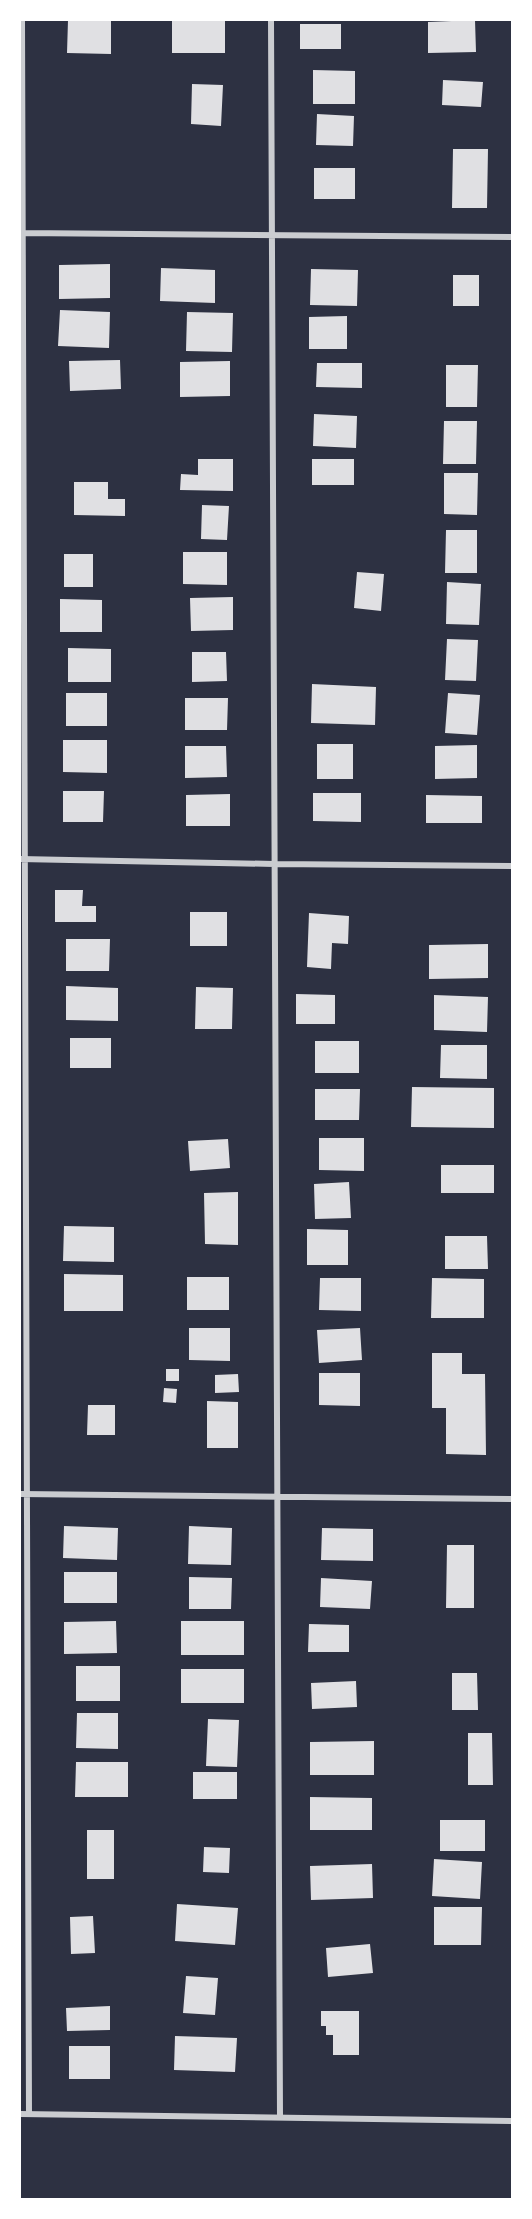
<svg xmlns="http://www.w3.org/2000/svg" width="532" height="2219" font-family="Ubuntu,sans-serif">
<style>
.building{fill:#e0e0e3}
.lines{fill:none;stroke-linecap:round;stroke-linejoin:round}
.minor{stroke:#caccd0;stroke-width:6}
</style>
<rect width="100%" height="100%" fill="#2d3142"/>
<path class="building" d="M68,20H111V54L67,53Z
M172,20H225V53H172Z
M475,20L476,52L428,53V22Z
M300,24H341V49H300Z
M313,70L355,71V104H313Z
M443,80L483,82L481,107L442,105Z
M192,84L223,85L221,126L191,124Z
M317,114L354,116L353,146L316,145Z
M453,149H488L487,208H452Z
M314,168H355V199H314Z
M110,264V298L59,299V265Z
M161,268L215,270V303L160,301Z
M311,269L358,270L357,306L310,305Z
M453,275H479V306H453Z
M60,310L110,312L109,348L58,346Z
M187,312L233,313L232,352L186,351Z
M347,316V349H309V317Z
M120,360L121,389L70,391L69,361Z
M230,361V396L180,397V362Z
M317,363H362V388L316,387Z
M446,365H478L477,407H446Z
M314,414L357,416L356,448L313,446Z
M444,421H477L476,464H443Z
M198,459H233V491L180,490L181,474L198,475Z
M312,459H354V485H312Z
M444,473H478L477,515L444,514Z
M74,482H108V499H125V516L74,515Z
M202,505L229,506L227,540L201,539Z
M446,530H477V573H445Z
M183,552H227V585L183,584Z
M64,554H93V587H64Z
M357,572L384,574L381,611L354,608Z
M447,582L481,584L479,625L446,624Z
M233,597V630L191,631L190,598Z
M60,599L102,600V632H60Z
M447,639L478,640L476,681L445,680Z
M68,648L111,649V682H68Z
M192,652H226L227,681L192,682Z
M312,684L376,687L375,725L311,723Z
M66,693H107V726H66Z
M448,693L480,695L477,735L445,733Z
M185,698H228L227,730H185Z
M63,740H107V773L63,772Z
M317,744H353V779H317Z
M477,745V778L435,779V746Z
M185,746H226L227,777L185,778Z
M63,791H104L103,822H63Z
M313,793H361V822L313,821Z
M230,794V826H186V795Z
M426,795L482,796V823H426Z
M55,890H83L82,906H96V922H55Z
M190,912H227V946H190Z
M309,913L349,916L348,944L332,943L331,969L307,967Z
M66,939H110L109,971H66Z
M488,944V978L429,979V945Z
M66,986L118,988V1021L66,1020Z
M196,987L233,988L232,1029H195Z
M296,994L335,995V1024H296Z
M434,995L488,997L487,1032L434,1030Z
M70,1038H111V1068H70Z
M315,1041H359V1073H315Z
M441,1045H487V1079L440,1078Z
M412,1087L494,1088V1128L411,1127Z
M315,1089H360L359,1120H315Z
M319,1138H364V1171L319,1170Z
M228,1139L230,1168L190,1171L188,1141Z
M441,1165H494V1193H441Z
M349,1182L351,1218L315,1219L314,1184Z
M238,1192V1245L205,1244L204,1193Z
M64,1226L114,1227V1262L63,1261Z
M307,1229L348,1230V1265H307Z
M445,1236H487L488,1269H445Z
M64,1274L123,1275V1311H64Z
M187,1277H229V1310H187Z
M320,1278H361V1311L319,1310Z
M432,1278L484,1279V1318H431Z
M189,1328H230V1361L189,1360Z
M360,1328L362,1360L319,1363L317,1330Z
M432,1353H462V1374H485L486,1455L446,1454V1408H432Z
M166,1369H179V1381H166Z
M319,1373H360V1406L319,1405Z
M238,1374L239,1392L215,1393V1375Z
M164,1388L177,1389L176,1403L163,1402Z
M207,1401L238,1402V1448H207Z
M88,1405H115V1435H87Z
M64,1526L118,1528L117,1560L63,1558Z
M189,1526L232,1528L231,1565L188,1564Z
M322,1528L373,1529V1561L321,1560Z
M447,1545H474V1608H446Z
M64,1572H117V1603H64Z
M189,1577L232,1578L231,1609H189Z
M321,1578L372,1581L370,1609L320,1607Z
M116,1621L117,1653L64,1654V1622Z
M181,1621H244V1655H181Z
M309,1624L349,1625V1652H308Z
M76,1666H120V1701H76Z
M181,1669H244V1703H181Z
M452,1673H477L478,1710H452Z
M356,1681L357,1707L312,1709L311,1683Z
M77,1713H118V1749L76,1748Z
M208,1719L239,1720L237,1767L206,1766Z
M468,1733H492L493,1785H468Z
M374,1741V1775H310V1742Z
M76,1762H128V1797H75Z
M193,1772H237V1799H193Z
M310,1797L372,1798V1830H310Z
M440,1820H485V1851H440Z
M87,1830H114V1879H87Z
M204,1847L230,1848L229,1873L203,1872Z
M434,1859L482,1862L480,1899L432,1896Z
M372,1864L373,1898L311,1900L310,1866Z
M177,1904L238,1908L235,1945L175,1941Z
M434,1907H482L481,1945H434Z
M93,1916L95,1953L71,1954L70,1917Z
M370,1944L373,1973L328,1977L326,1948Z
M186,1976L218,1978L215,2015L183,2013Z
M110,2006V2030L67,2031L66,2008Z
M321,2011H359V2055H333V2035H326V2026H321Z
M175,2036L237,2038L235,2072L174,2070Z
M69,2046H110V2079H69Z"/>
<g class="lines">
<path class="minor" d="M22,20L29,2114
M271,20L280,2117
M20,233L512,237
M20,859L274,864L512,866
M20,1494L512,1499
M20,2114L512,2121"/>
</g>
<rect width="532" height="2219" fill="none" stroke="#ffffff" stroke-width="42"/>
</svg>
